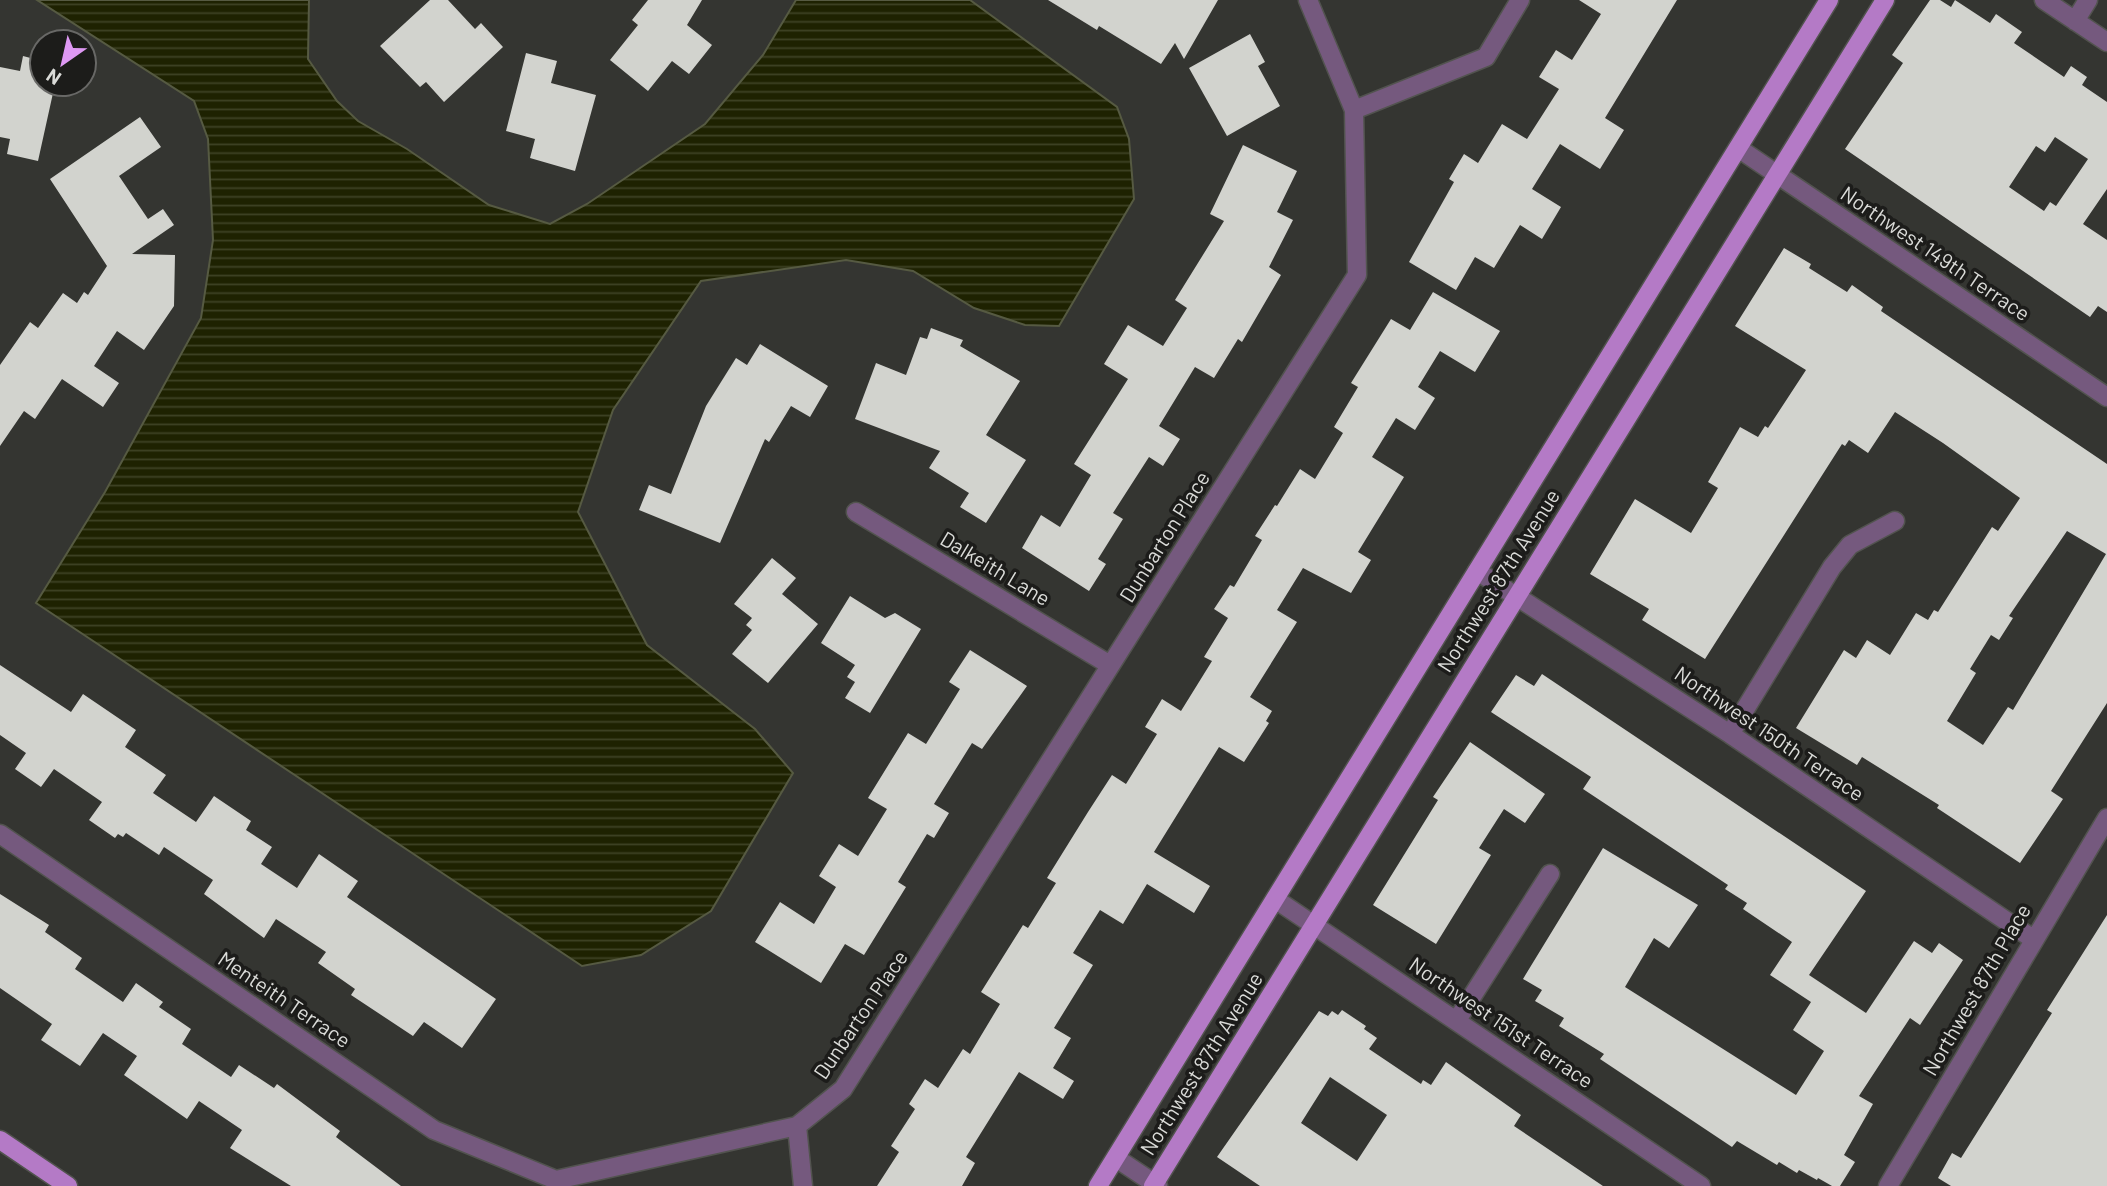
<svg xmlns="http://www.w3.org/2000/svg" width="2107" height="1186" font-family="Barlow,sans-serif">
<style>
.water{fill:url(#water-rules);stroke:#565a42;stroke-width:2}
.building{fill:#d2d3ce;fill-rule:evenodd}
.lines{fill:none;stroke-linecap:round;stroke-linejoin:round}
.minor-casing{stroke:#52534f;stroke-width:21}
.major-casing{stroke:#52534f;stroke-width:21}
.minor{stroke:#75597e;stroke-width:18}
.major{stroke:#b47ac6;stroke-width:18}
.labels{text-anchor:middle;stroke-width:7;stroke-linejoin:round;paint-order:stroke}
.street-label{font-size:21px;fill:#dadbd8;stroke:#1c1c1a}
</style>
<defs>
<pattern id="water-rules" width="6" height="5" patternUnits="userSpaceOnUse" patternTransform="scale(1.75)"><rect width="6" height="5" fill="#1e2201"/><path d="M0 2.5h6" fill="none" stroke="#3e4225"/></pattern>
</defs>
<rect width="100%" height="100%" fill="#343531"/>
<path class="water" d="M37,0H309L308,59L337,101L358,121L407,149L489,205L550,224L587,204L705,124L763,55L796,0H970L1117,107L1129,139L1134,199L1059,326L1025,325L974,308L913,271L846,260L701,281L613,410L578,512L647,645L755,729L793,773L711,911L641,955L582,966L36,603L105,492L201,318L213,240L208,139L194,101Z"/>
<path class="building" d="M430,0H448L475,29L481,23L503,47L444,102L426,82L420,87L380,46Z
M648,0H702L687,25L712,45L689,74L672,61L648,91L610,60L638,25L632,20Z
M1048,0H1218L1184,59L1175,43L1161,64L1099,26L1097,30Z
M1579,0H1677L1605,118L1624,130L1600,169L1560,144L1532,189L1561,207L1542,239L1520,225L1494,268L1475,257L1456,290L1409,262L1454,182L1449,179L1464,154L1478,163L1502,124L1527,139L1559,89L1539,77L1556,50L1572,60L1601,14Z
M1930,0H1940L1951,7L1955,0L1990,23L1996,14L2022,32L2014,43L2064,77L2071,66L2087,77L2082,85L2107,102V189L2083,224L2107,240V312L2098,306L2090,317L1845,149L1903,63L1892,55ZM2055,137L2088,159L2056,206L2050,202L2044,211L2009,187L2036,146L2045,152Z
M1250,34L1265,62L1258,66L1280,106L1227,136L1189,68Z
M526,53L557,61L551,83L596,95L575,171L530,158L535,139L506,131Z
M23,56L42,61V84H55L38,161L7,154L10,139L0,137V67L20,71Z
M140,117L161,147L119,176L148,219L163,209L174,225L132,254L175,255L174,306L144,350L117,331L94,366L119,383L103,407L62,379L35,419L24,411L0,446V365L30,322L38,328L63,293L77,303L84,292L88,295L107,266L50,179Z
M1243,145L1297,171L1277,212L1293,220L1269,267L1281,275L1242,342L1238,339L1214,378L1195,367L1159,426L1180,439L1163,466L1149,457L1113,513L1123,519L1098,559L1106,564L1089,591L1022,548L1041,515L1060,527L1091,475L1074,464L1128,379L1104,364L1128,325L1163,346L1187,308L1175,300L1224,221L1210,214Z
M1784,248L1811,264L1809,268L1847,292L1852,285L1883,307L1881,311L2107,464V703L2051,791L2063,799L2020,863L1937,808L1939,805L1862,757L1857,765L1796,728L1844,650L1856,658L1867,640L1890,655L1916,613L1928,620L1934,610L1938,612L1992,527L1998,531L2020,498L1943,443L1895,412L1868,453L1849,440L1845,446L1842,444L1705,659L1642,620L1649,609L1590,574L1635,499L1691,533L1718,488L1708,482L1740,427L1758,437L1765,426L1768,428L1806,370L1735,326ZM2067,531L2106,554L2013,710L2008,707L1983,745L1947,721L1976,673L1970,669L1991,635L1999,640L2013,618L2009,616Z
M1433,292L1500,331L1475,372L1440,351L1418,387L1435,398L1415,430L1396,418L1372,457L1404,477L1358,552L1371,560L1351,593L1303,568L1277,610L1297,622L1250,697L1272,711L1266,721L1269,723L1244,762L1219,747L1154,852L1210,886L1194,913L1147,884L1123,924L1100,910L1073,953L1093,965L1054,1028L1071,1038L1053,1068L1074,1081L1063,1099L1019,1072L966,1157L975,1163L962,1186H877L899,1152L891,1146L915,1109L909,1104L925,1079L938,1088L963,1049L970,1054L1000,1004L981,992L1023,925L1028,928L1056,883L1047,878L1088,812L1112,775L1126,784L1157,734L1145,727L1162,699L1181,711L1212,661L1204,657L1228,618L1214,609L1230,585L1234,587L1262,540L1255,536L1275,505L1277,506L1300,469L1315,479L1343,433L1334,427L1358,387L1351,383L1391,319L1410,330Z
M931,328L963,340L960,346L1020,381L986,435L1026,460L986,523L960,507L969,493L929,468L940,451L855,419L876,363L906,375L920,337L927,339Z
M760,344L828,386L810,417L791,406L769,442L765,439L720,543L639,510L649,485L671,494L706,406L736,358L747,365Z
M772,558L796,578L782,594L818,624L768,683L732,654L752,630L746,625L752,618L734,604Z
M850,596L885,618L895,613L921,629L870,713L845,698L855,682L847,677L855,665L821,643Z
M970,650L1027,686L982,749L972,743L934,804L949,813L934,838L927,834L898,882L906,887L864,955L845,944L821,983L755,942L780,902L814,924L836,887L819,876L839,844L858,856L887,809L868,798L908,733L926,744L960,689L949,682Z
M0,665L71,712L83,694L136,730L125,747L166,775L153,793L196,822L214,796L251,821L246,830L272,847L261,864L297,888L319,854L358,881L347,897L496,999L462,1048L424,1022L413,1036L351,995L355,989L318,963L326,952L276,919L264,938L204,894L213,880L164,847L159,855L126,833L123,837L118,834L115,838L89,820L102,802L54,769L41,787L15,769L26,753L0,735Z
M1542,674L1866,891L1809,975L1866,1013L1914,941L1932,953L1939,943L1963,960L1920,1025L1910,1018L1859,1096L1873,1104L1844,1155L1855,1162L1840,1186H1832L1818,1178L1817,1180L1799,1170L1797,1173L1779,1162L1777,1165L1737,1141L1732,1147L1600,1059L1604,1054L1559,1026L1564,1018L1535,1001L1542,990L1523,979L1603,848L1698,905L1669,948L1654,938L1625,987L1796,1095L1824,1051L1793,1030L1811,1002L1770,975L1792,942L1743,909L1747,903L1725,889L1728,885L1583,789L1591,777L1491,712L1516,675L1534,686Z
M1470,742L1545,794L1525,823L1504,809L1479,848L1491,855L1436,944L1373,905L1438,800L1433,797Z
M0,894L49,925L45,932L82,958L75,969L123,1002L136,983L163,1002L159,1007L191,1029L182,1044L231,1077L239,1065L274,1088L277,1084L340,1131L336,1137L401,1186H291L230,1148L242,1130L199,1101L187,1119L124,1075L137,1056L103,1033L80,1066L41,1040L52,1024L0,988Z
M2107,915V1186H1951L1938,1178L1952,1153L1961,1158L2052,1013L2047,1010Z
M1342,1010L1366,1026L1364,1029L1377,1038L1369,1049L1421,1084L1423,1080L1431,1085L1446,1062L1521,1115L1514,1126L1603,1186H1260L1217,1157L1319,1011L1328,1016L1332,1011L1338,1015ZM1330,1077L1387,1115L1357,1161L1301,1123Z"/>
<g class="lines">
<g class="minor-casing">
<path id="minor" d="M2044,0L2107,42
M2075,21L2088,0
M1354,110L1486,57L1520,0
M1738,148L2107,397
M856,512L1110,665
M1477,571L1730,734L2033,939
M1730,734L1832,567L1850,545L1895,521
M0,834L434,1130L556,1180
M1275,899L1701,1186
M1457,1020L1550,874
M797,1126L803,1186
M1116,1158L1158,1186
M556,1180L797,1126L843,1089L1357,275L1354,110L1308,0
M1888,1186L2107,818"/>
</g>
<g class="major-casing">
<path id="major" d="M0,1140L68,1186
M1098,1186L1829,0
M1153,1186L1885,0"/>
</g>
<use href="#minor" class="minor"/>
<use href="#major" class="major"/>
</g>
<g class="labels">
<g class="street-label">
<text transform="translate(1935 254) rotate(34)" y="7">Northwest 149th Terrace</text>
<text transform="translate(1165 537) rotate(-58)" y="7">Dunbarton Place</text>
<text transform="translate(995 569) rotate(31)" y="7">Dalkeith Lane</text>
<text transform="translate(1499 581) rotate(-58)" y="7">Northwest 87th Avenue</text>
<text transform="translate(1769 734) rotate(34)" y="7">Northwest 150th Terrace</text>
<text transform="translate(1977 990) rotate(-60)" y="7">Northwest 87th Place</text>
<text transform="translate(284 1000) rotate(34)" y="7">Menteith Terrace</text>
<text transform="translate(861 1015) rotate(-56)" y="7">Dunbarton Place</text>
<text transform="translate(1501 1023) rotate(34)" y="7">Northwest 151st Terrace</text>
<text transform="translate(1202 1064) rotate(-58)" y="7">Northwest 87th Avenue</text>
</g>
</g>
<g transform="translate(63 63) rotate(214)"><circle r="33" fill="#1c1c1a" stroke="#686866" stroke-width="2"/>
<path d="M0-5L12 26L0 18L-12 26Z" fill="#de98f3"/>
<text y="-10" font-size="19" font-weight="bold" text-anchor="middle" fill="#dadbd8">N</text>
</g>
</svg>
